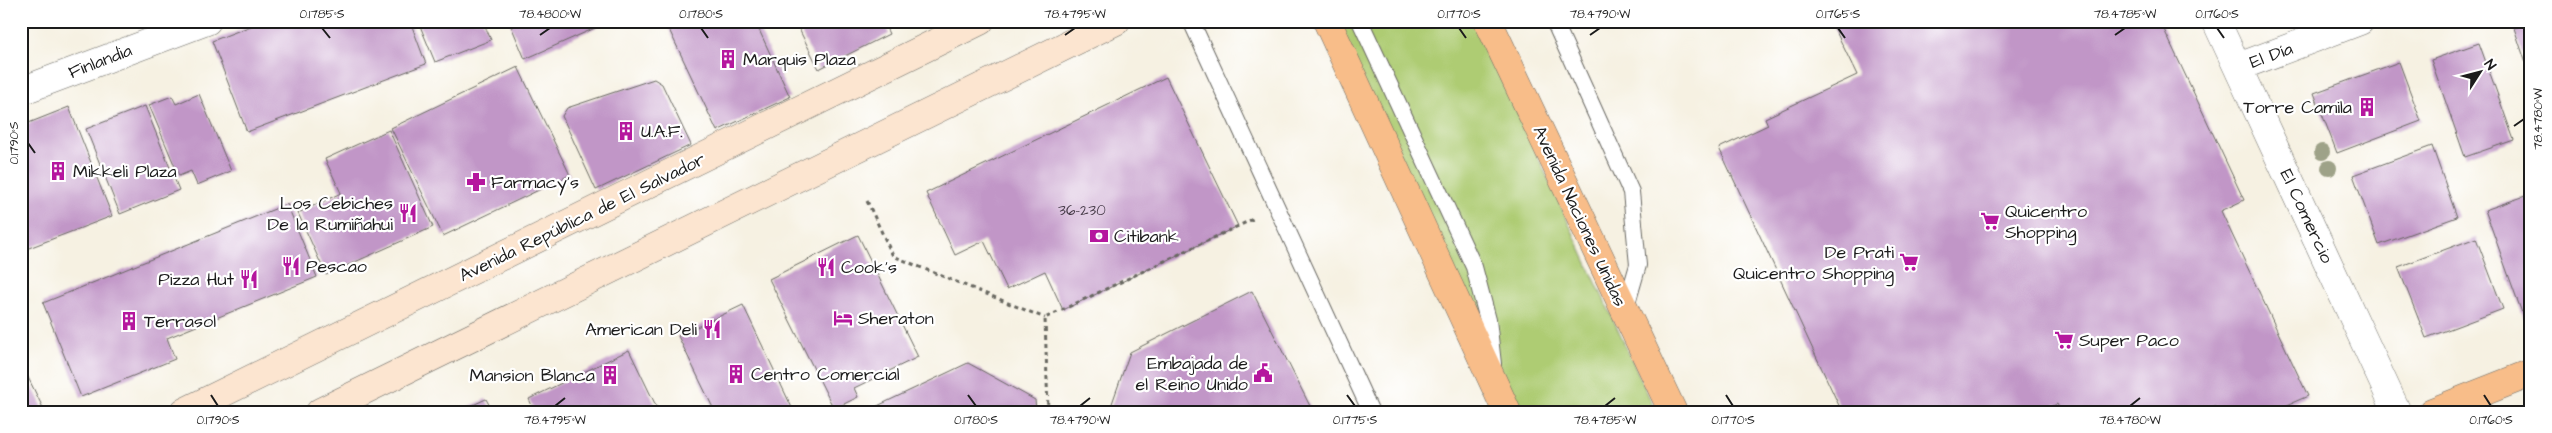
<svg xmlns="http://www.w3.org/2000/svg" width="2552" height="433" font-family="'Architects Daughter',sans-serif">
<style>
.green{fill:#aecc73;stroke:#657448}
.building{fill:#c196c7}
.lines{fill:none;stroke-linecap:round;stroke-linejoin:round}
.lane-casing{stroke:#686761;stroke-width:18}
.street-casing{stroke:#686761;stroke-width:29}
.secondary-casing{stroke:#686761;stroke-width:29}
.primary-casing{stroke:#686761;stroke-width:29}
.path{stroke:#686761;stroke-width:3;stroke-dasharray:4 4;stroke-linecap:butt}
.lane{stroke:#fff;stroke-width:16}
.street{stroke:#fff;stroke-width:28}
.secondary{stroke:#fce5d0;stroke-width:28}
.primary{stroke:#f8bd89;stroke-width:28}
.tree{fill:#9ea288}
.ticks{fill:none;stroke:#1c1c1c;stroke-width:2}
.labels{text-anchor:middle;stroke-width:4.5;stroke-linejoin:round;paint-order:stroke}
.number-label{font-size:15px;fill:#453a47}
.street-label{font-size:18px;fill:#1c1c1c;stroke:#fff}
.poi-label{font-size:18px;fill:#1c1c1c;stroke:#fff;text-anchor:start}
.neatline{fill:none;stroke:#1c1c1c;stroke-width:2}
.ticks-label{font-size:12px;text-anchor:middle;fill:#1c1c1c}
</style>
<rect width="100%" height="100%" fill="#fff"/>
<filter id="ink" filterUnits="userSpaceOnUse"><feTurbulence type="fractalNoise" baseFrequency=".02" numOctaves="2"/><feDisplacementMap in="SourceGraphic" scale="10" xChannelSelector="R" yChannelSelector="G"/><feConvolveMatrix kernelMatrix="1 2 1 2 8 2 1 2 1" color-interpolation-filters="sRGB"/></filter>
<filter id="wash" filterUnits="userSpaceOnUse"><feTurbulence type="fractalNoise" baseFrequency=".0096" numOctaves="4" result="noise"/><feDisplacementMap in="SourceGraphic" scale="20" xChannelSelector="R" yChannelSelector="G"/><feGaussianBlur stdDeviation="1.12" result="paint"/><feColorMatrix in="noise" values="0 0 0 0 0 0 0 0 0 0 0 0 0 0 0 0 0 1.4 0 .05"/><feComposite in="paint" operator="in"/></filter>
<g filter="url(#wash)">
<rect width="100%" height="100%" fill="#f6f1e2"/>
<path class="green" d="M1332,21H1475L1656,412H1507Z"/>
<g id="blocks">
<path class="building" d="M264,21H410L426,64L247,132L212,41Z
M418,21H483L491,40L435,62Z
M509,21H611L525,59Z
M665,21H755L790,97L717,131Z
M795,21H883L889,34L819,69Z
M1776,21H1796L1780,29Z
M1831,21H2160L2244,200L2221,211L2308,396L2285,406L2287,412H2217L2214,406L2201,412H2061L2057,404L2040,412H1842L1719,148L1768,125L1765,118L1857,75Z
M2531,23V75H2530L2514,28Z
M2479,43L2514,140L2465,157L2431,60Z
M2399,62L2421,121L2337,153L2314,93Z
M518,67L570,175L443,236L391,128Z
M1166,77L1238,226L1063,310L1045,271L1007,289L984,241L955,255L926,193Z
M654,79L662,84L691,145L596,190L562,116L567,108Z
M199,94L231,171L197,185L191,171L179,176L149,105L172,96L176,104Z
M145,106L179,190L120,214L86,129Z
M69,107L112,216L21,251V126Z
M389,130L433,227L326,275L298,213L341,193L325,159Z
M2432,146L2457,217L2379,245L2353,175Z
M2531,194V322L2526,324L2485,210Z
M287,204L317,277L167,338L175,359L81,397L43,303Z
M858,235L918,357L854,388L858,397L834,409L769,279Z
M2476,238L2503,309L2426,338L2398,267Z
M1252,291L1313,412H1109L1130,352Z
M743,305L794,412H715L678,336Z
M629,350L659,412H535L529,399Z
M21,363L45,412H21Z
M968,363L1035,400L1036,412H870L869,410Z
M486,399L493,412H458Z"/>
</g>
</g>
<g filter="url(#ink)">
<use href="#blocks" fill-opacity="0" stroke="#686761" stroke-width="1"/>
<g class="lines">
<g class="lane-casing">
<path id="lane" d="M1191,21L1371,412
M1360,21L1474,267L1488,320L1493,364
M1554,21L1631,192L1638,265L1625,310"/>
</g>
<g class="street-casing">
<path id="street" d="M2216,21L2397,412
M2238,67L2360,21
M21,91L207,21"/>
</g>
<g class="secondary-casing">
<path id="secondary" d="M184,412L980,21
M320,412L1116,21"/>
</g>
<g class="primary-casing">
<path id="primary" d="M1327,21L1507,412
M1488,21L1673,412
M2432,412L2531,373"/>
</g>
<path class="path" d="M867,201L893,256L1045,318
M1048,412L1045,318L1253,219"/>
<use href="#lane" class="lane"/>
<use href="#street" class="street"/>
<use href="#secondary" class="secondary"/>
<use href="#primary" class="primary"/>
</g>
<g class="tree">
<circle cx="2322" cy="152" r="8"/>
<circle cx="2329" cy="168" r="8"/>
</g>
</g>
<path class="ticks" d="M322,28L330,38M701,28L708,38M1459,28L1466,38M1838,28L1845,38M2217,28L2224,38M540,35L550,28M1065,35L1075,28M1590,35L1600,28M2115,35L2125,28M2514,126L2524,119M28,143L35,153M211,395L218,406M968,395L976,406M1347,395L1355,406M1726,395L1733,406M2484,395L2491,406M555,406L565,398M1080,406L1090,398M1605,406L1615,398M2130,406L2140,398"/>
<defs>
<g id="building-bare" transform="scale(1.5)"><path d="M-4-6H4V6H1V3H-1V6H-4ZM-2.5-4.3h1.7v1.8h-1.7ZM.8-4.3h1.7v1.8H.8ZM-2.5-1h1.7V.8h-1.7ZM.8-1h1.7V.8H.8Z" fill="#b5179e" stroke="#fff" stroke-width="2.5" paint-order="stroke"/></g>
<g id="pharmacy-bare" transform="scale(1.5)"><path d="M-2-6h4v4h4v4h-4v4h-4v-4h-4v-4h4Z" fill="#b5179e" stroke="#fff" stroke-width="2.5" paint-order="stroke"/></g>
<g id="restaurant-bare" transform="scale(1.5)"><path d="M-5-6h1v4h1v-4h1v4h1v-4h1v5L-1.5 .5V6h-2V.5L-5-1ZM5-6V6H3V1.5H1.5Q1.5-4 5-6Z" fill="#b5179e" stroke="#fff" stroke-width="2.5" paint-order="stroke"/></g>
<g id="supermarket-bare" transform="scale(1.5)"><path d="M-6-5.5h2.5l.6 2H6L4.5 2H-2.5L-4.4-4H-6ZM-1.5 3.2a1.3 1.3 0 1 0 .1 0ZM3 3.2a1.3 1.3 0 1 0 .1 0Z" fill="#b5179e" stroke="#fff" stroke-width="2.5" paint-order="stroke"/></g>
<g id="bank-bare" transform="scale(1.5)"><path d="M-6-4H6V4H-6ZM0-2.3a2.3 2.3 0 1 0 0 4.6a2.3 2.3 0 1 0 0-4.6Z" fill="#b5179e" stroke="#fff" stroke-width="2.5" paint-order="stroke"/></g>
<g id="hotel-bare" transform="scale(1.5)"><path d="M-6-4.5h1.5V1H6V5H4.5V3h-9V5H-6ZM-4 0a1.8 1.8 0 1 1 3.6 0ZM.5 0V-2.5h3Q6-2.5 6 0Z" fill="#b5179e" stroke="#fff" stroke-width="2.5" paint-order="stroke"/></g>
<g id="civic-bare" transform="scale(1.5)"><path d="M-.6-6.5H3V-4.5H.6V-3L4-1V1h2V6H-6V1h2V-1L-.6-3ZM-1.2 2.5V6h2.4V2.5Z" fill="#b5179e" stroke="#fff" stroke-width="2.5" paint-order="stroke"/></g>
</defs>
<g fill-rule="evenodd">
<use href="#building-bare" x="728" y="59"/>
<use href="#building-bare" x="2367" y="107"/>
<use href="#building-bare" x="626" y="131"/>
<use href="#building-bare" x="58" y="171"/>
<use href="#pharmacy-bare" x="476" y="182"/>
<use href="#restaurant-bare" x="408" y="213"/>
<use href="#supermarket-bare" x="1990" y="221"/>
<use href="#bank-bare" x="1099" y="236"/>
<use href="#supermarket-bare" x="1909" y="262"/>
<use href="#restaurant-bare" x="291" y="266"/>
<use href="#restaurant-bare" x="826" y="267"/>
<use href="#restaurant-bare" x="249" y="279"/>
<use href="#hotel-bare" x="843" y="318"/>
<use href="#building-bare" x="129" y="321"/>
<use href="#restaurant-bare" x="712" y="329"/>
<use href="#supermarket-bare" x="2064" y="340"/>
<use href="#civic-bare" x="1263" y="373"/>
<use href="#building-bare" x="736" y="374"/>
<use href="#building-bare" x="610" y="375"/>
</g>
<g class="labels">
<g class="number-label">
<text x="1082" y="215">36-230</text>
</g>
<g class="street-label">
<text transform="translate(2271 55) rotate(-20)" y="6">El Día</text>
<text transform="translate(100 61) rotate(-21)" y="6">Finlandia</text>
<text transform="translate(1580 216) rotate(65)" y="6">Avenida Naciones Unidas</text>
<text transform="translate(2307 216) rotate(65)" y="6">El Comercio</text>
<text transform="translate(582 217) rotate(-26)" y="6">Avenida República de El Salvador</text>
</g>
<g class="poi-label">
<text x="743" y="65">Marquis Plaza</text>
<text x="2352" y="113" text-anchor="end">Torre Camila</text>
<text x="641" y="137">U.A.F.</text>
<text x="73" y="177">Mikkeli Plaza</text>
<text x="491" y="188">Farmacy’s</text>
<text x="393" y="209" text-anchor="end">Los Cebiches<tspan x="393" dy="21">De la Rumiñahui</tspan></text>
<text x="2005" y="217">Quicentro<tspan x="2005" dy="21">Shopping</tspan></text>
<text x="1114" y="242">Citibank</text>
<text x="1894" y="258" text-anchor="end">De Prati<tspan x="1894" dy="21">Quicentro Shopping</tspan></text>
<text x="306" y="272">Pescao</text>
<text x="841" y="273">Cook's</text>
<text x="234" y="285" text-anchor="end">Pizza Hut</text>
<text x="858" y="324">Sheraton</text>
<text x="144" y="327">Terrasol</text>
<text x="697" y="335" text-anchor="end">American Deli</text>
<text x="2079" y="346">Super Paco</text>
<text x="1248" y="369" text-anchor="end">Embajada de<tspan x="1248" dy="21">el Reino Unido</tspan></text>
<text x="751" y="380">Centro Comercial</text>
<text x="595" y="381" text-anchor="end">Mansion Blanca</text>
</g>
</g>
<rect width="2552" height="433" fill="none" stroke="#fff" stroke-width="55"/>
<g transform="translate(2480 72) rotate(54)" stroke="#ffffff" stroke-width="4" paint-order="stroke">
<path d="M0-4L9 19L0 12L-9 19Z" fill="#1c1c1c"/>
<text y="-8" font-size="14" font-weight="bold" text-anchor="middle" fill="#1c1c1c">N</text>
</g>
<rect x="28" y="28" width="2496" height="378" class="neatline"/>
<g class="ticks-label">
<text x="322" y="18">0.1785°S</text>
<text x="550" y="18">78.4800°W</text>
<text x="701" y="18">0.1780°S</text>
<text x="1075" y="18">78.4795°W</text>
<text x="1459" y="18">0.1770°S</text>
<text x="1600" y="18">78.4790°W</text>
<text x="1838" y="18">0.1765°S</text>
<text x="2125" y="18">78.4785°W</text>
<text x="2217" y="18">0.1760°S</text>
<text transform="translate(2538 119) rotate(-90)" y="4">78.4780°W</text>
<text transform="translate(14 143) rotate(-90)" y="4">0.1790°S</text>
<text x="218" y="424">0.1790°S</text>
<text x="555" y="424">78.4795°W</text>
<text x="976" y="424">0.1780°S</text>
<text x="1080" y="424">78.4790°W</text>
<text x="1355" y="424">0.1775°S</text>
<text x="1605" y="424">78.4785°W</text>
<text x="1733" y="424">0.1770°S</text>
<text x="2130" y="424">78.4780°W</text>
<text x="2491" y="424">0.1760°S</text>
</g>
</svg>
